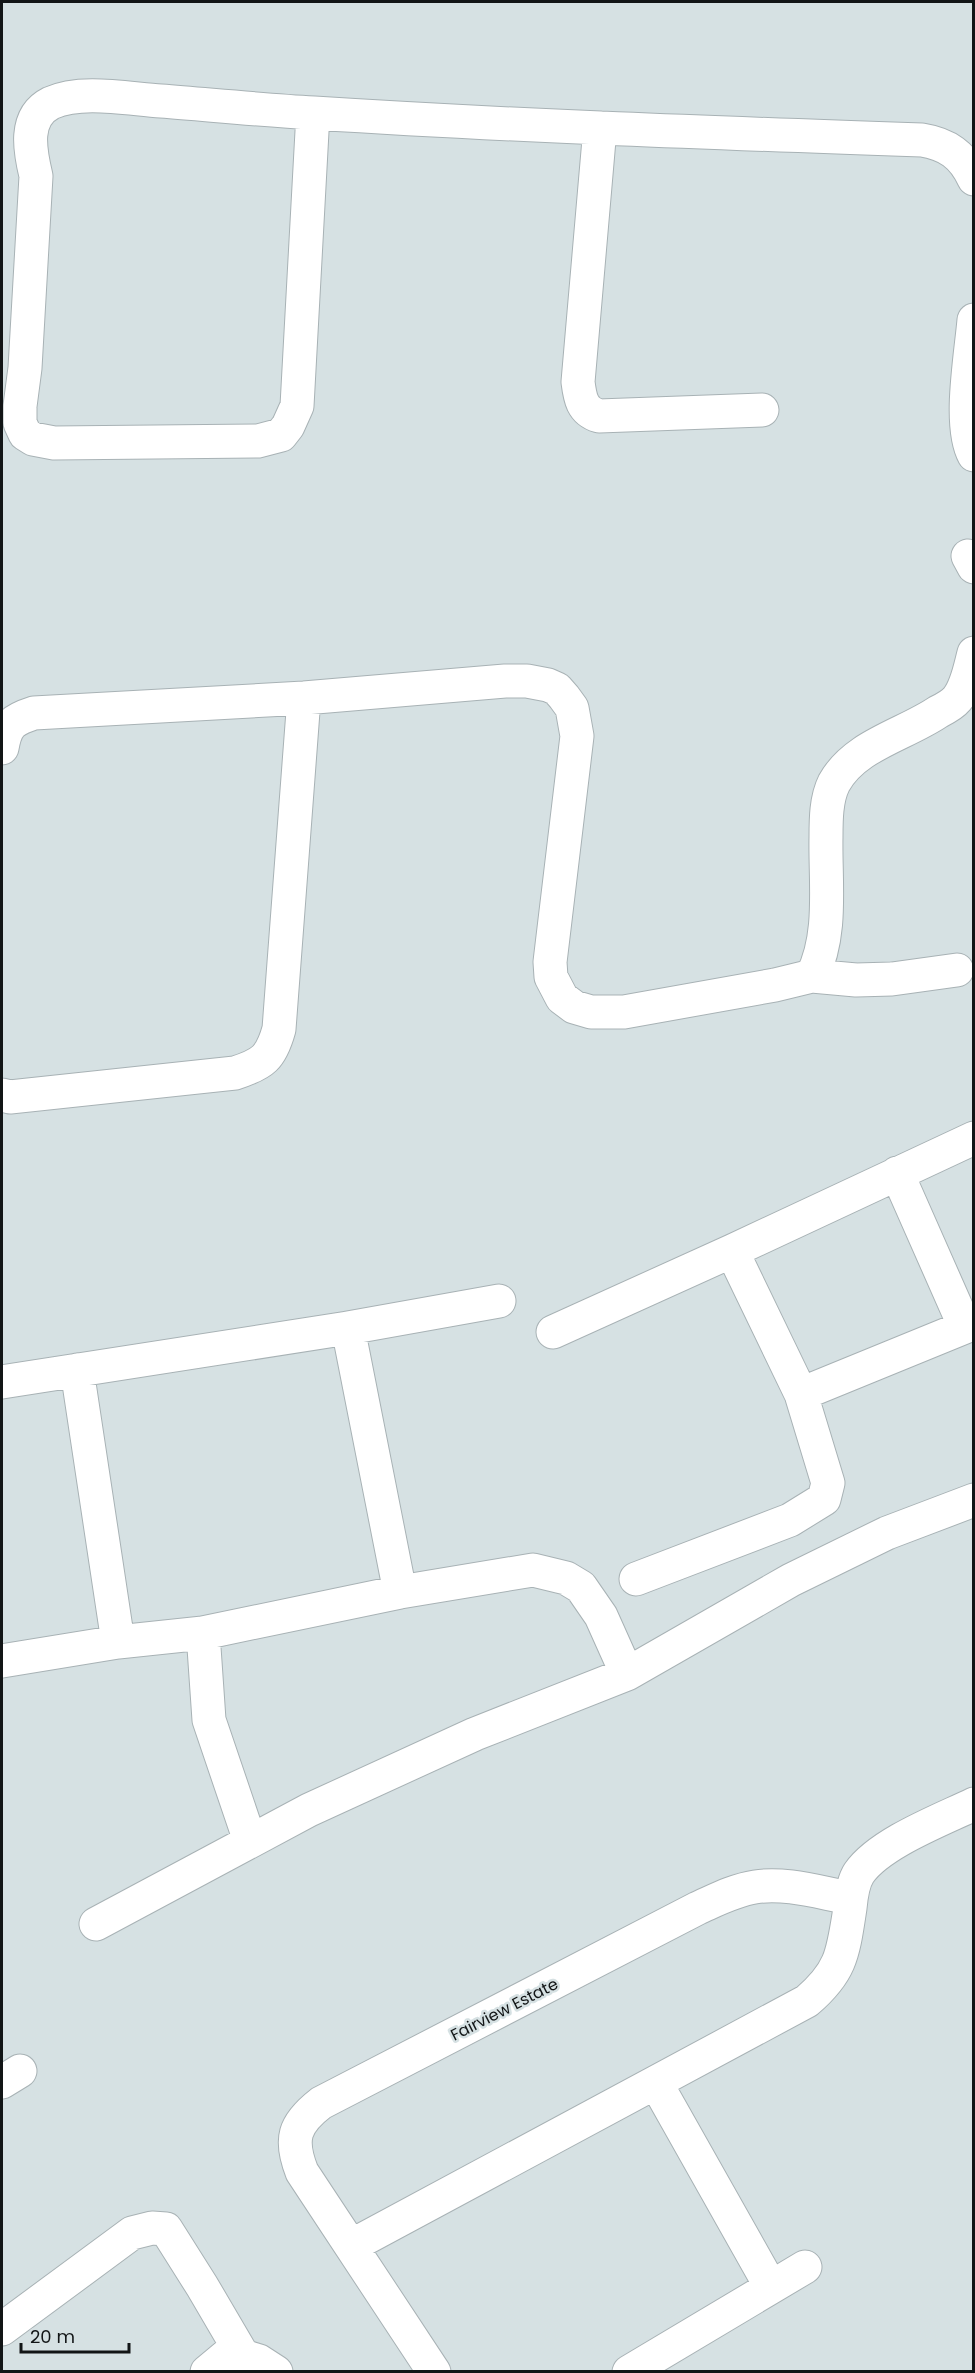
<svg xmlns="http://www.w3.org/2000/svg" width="975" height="2373" font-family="Poppins,sans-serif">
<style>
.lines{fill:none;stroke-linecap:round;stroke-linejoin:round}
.minor-casing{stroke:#a8b2b5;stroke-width:35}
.minor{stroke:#fff;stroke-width:33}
.labels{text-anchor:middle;stroke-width:5;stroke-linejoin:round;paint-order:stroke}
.street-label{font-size:16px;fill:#121516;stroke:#d6e1e3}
</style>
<rect width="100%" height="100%" fill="#d6e1e3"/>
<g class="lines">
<g class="minor-casing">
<path id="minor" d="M313,113L297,406L288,426L281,435L258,441L54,443L33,439L25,434L20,423V406L25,368L36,176C30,151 23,117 51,103C81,89 129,99 161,101C212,105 263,110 314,113C516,126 719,133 922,140C947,144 963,155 974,179
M600,128L578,382C580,398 582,411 599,416L762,410
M974,320C971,355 958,426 974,455
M968,556L974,567
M2,748C6,725 12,720 34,713L304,698L505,681H527L548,685L557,689L564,697L572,708L577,736L550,962L551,977L562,998L574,1007L591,1012H624L775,985L812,976L856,980L892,979L957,970
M812,976C833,935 825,882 826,837C826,820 826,799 834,783C855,745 904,735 938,712C944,709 952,705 957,699C967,687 970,668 974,653
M2,1095L10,1097L235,1073C263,1064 271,1058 279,1029L304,698
M897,1173L965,1327L974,1323
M732,1251L801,1394L965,1327
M348,1328L400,1592
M553,1332L732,1251L974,1138
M77,1370L118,1642
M2,1382L348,1328L499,1301
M636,1579L790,1520L824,1499L828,1483L801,1394
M203,1633L209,1720L250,1841
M2,1661L118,1642L203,1633L400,1592L533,1570L566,1578L581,1587L601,1616L627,1674
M96,1924L309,1810L475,1734L627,1674L791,1580L887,1533L974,1500
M2,2082L20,2071
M656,2083L771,2287
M351,2246L807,2001C842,1971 843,1953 850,1908C851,1897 853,1882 859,1873C880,1843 941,1820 974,1804
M2,2329L132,2233L152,2228L166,2229L202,2286L243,2356V2372
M243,2356L259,2361L276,2372
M207,2372L237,2347
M434,2372L302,2172C289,2139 294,2124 321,2103L698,1908C716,1900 735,1890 755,1887C786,1882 821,1893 851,1898
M629,2372L805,2267"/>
</g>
<use href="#minor" class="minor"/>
</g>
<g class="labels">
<g class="street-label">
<text transform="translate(504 2009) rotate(-27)" y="6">Fairview Estate</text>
</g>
</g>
<rect width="975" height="2373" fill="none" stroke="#121516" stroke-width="6"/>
<path d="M21 2343v9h108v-9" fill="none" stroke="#121516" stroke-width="3"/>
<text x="30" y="2343" font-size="18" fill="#121516" stroke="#d6e1e3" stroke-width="4.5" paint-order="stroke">20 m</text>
</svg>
